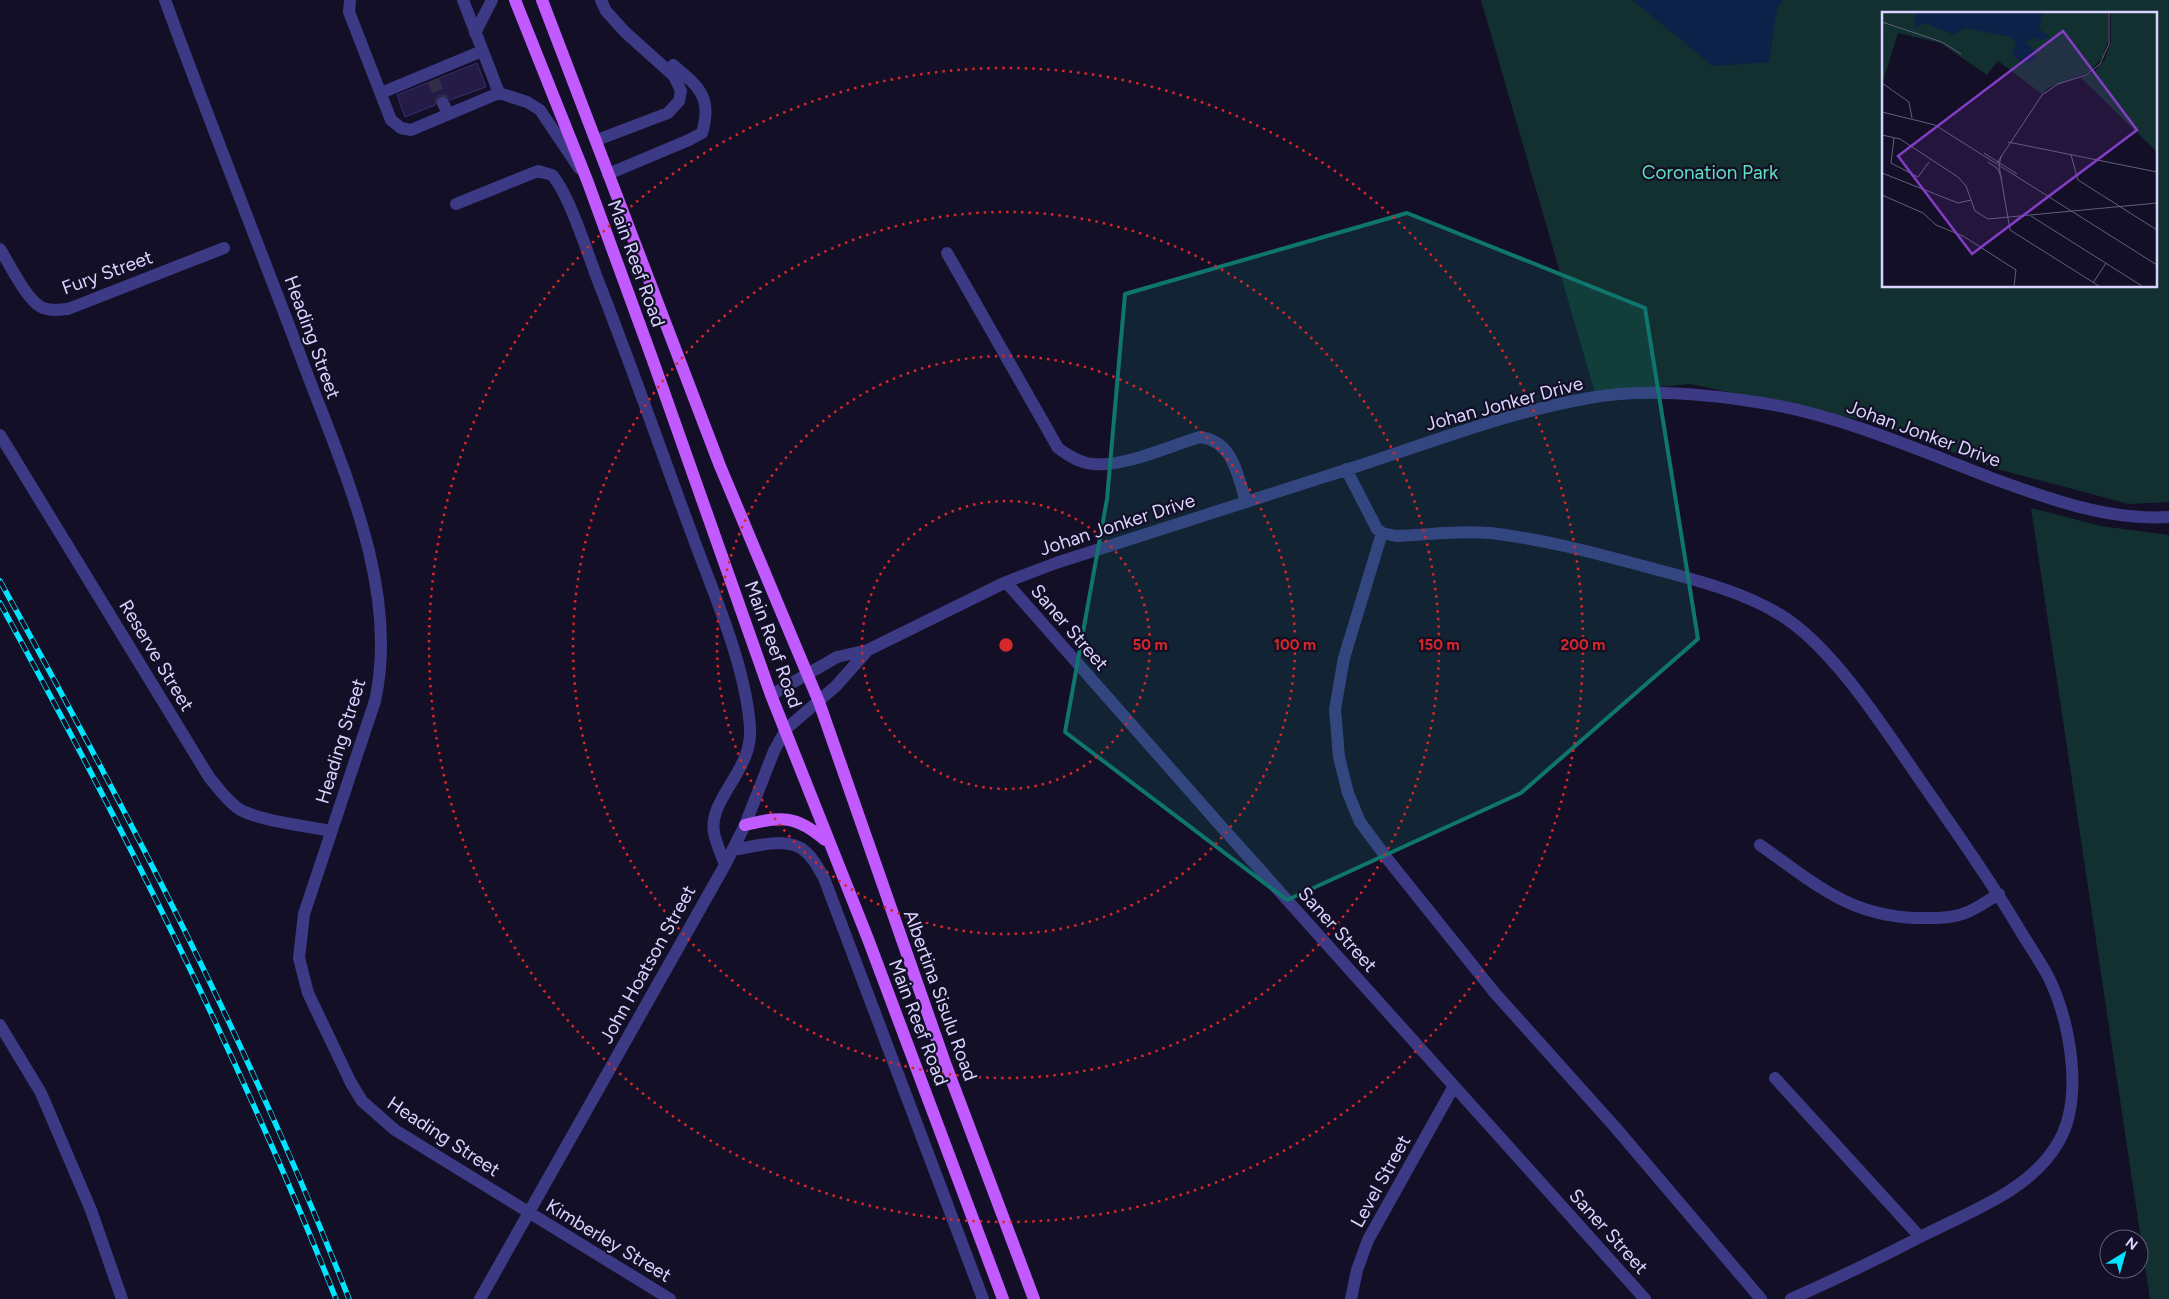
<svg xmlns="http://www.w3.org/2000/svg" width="2169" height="1299" font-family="Figtree,sans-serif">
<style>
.green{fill:#12302f;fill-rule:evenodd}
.water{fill:#0c2248}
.building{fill:#241b47;stroke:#3b2d73}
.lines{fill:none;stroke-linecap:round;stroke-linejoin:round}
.minor-tunnel{stroke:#312d47;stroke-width:12;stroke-dasharray:12 6;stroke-linecap:butt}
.minor{stroke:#3d3a85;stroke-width:12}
.major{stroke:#c25bff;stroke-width:12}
.rail-casing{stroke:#00e5ff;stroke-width:5.5}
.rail{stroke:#130f26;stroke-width:4;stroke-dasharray:11;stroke-linecap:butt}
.marked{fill:#0f766e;fill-opacity:0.2;stroke:#0f766e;stroke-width:4;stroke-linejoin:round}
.ring{fill:none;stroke:#d62828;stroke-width:2.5;stroke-dasharray:2.5 5}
.labels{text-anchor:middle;stroke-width:4.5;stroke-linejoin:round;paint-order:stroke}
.park-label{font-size:19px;fill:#5fe0c0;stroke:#130f26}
.street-label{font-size:19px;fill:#d9d4ff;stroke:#130f26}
.inset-road{fill:none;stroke:#625e7d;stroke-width:1}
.view{fill:#843dc5;fill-opacity:0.15;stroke:#843dc5;stroke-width:2.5}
.inset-edge{fill:none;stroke:#d9d4ff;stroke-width:2.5}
.centre{fill:#d62828;stroke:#130f26;stroke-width:2.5}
.ring-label{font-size:15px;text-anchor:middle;font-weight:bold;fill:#d62828;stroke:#130f26;stroke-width:4.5;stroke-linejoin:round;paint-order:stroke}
</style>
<rect width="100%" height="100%" fill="#130f26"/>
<path class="green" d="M1481,0H2169V502L2129,504L1997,469L1875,423L1690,384L1595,393ZM1883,14H2155V286H1883Z
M2031,508L2101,526L2169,535V1299H2150Z"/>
<path class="water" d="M1632,0H1783L1777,9L1769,62L1713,66Z"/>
<path class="building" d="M477,63L486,87L450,100L447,96L440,95L436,99L435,105L405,117L397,95Z"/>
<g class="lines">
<path class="minor-tunnel" d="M433,80L443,103"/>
<path class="minor" d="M165,0C208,118 255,235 299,352C338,459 401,585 375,701L304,914L299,958L308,993L351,1083L362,1101L395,1130L670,1299
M350,0L349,12L391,120L401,128L411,130L499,93L527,102L540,110L579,168
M463,0L499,93
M475,33L492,0
M381,93L482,51
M443,103L448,114
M597,140L668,113L679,101L681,91L674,76L625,32L606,11L601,0
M608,174L689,140L702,133C713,97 698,86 673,65
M456,204L538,171L552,175C569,194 587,252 597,278C631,364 661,451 693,537C714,595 746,666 750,728C753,771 708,798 714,833C716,843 721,854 725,865
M0,249C9,263 26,299 41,307C49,311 58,310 68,309L224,248
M947,253L1058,448C1069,456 1080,463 1093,464C1125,467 1169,446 1200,437C1233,441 1237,474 1246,501
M0,435L209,777C218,788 227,801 239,809C259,821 307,826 331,831
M1346,469L1377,529L1382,533L1396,536C1427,535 1459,530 1490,533C1543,539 1595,553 1647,567C1691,579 1739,590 1779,614C1835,647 1891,739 1929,793C1961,839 1993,884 2021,932C2031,948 2041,963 2049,978C2070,1022 2084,1097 2059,1141C2032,1190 1971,1211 1924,1235C1880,1258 1836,1279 1791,1299
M1382,533L1344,658L1335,709L1339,757L1348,793L1360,822L1389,861L1494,992L1615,1127L1761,1299
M1006,582L1219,824L1645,1299
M771,695L837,657L868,650L1006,582L1056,563C1155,531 1255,499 1355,467C1431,442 1509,412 1589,398C1645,388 1706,394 1763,403C1842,416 1919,450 1994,479C2049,499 2109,521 2169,517
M1760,845C1813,882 1848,916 1916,918C1933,918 1950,919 1965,913C1977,909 1988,900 1999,894
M733,850C754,847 788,835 806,852C814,859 819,869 824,878L983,1299
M0,1025L41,1093L91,1210L122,1299
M1775,1078L1920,1237
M480,1299L725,865L745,825L774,751L786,729L836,686L868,650
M1351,1299L1357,1270L1368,1240L1454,1086"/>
<path class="major" d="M515,0L587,180L652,358L771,695L868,939L1003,1299
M542,0L720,466L819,702L944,1060L1034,1299
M745,825C781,816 796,815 825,840"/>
<g class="rail-casing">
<path id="rail" d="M0,581C129,814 252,1051 349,1299
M0,603C124,829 241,1060 336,1299"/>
</g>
<use href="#rail" class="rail"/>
</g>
<path class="marked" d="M1407,213L1645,308L1698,639L1521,793L1287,900L1065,732L1107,499L1125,294Z"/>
<g class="ring">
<circle cx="1006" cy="645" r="144"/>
<circle cx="1006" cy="645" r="289"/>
<circle cx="1006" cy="645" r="433"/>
<circle cx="1006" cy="645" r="577"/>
</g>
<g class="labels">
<g class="park-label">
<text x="1710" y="179">Coronation Park</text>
</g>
<g class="street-label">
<text transform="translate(637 263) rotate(70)" y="7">Main Reef Road</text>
<text transform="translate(107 272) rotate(-20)" y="7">Fury Street</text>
<text transform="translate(313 337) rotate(70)" y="7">Heading Street</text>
<text transform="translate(1504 403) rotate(-15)" y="7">Johan Jonker Drive</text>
<text transform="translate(1924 433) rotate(20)" y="7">Johan Jonker Drive</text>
<text transform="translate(1117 524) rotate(-18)" y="7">Johan Jonker Drive</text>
<text transform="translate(1070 627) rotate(49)" y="7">Saner Street</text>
<text transform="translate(774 644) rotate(70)" y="7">Main Reef Road</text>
<text transform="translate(157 655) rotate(59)" y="7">Reserve Street</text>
<text transform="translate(340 741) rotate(-73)" y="7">Heading Street</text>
<text transform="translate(1338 929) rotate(48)" y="7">Saner Street</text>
<text transform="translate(647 964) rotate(-61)" y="7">John Hoatson Street</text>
<text transform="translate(941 995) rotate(70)" y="7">Albertina Sisulu Road</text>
<text transform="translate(919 1022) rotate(69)" y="7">Main Reef Road</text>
<text transform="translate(444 1136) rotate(33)" y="7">Heading Street</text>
<text transform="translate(1380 1181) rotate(-61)" y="7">Level Street</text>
<text transform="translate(1609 1231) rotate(48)" y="7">Saner Street</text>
<text transform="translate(609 1240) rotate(31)" y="7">Kimberley Street</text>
</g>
</g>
<g transform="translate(1882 12)">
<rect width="275" height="275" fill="#130f26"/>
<path d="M0,1H226V29L221,45L207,60L166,76L160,82L116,49L105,63L58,31L16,21L1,69ZM229,1H275V140L199,66L214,58L223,47L229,29Z" fill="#12302f"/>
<path d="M34,1H161L157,17L168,25L156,29L154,25L145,30L141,27L151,37L154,47L150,50H139L130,41L134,31L129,25L83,16L72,23L43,11L33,16Z" fill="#0c2248"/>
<path class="inset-road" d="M0,10L60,30L79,42M0,71L27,90L30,106M0,100L53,113L275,253M0,123L18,127L76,165L84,174L93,199L106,207L275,191M12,126L9,151L36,165L47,150M126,130L275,160M102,141L135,162M189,143L196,168L275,218M119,144L117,154L128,218L217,274M106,150L115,156L120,167M115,151L160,83L176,72L204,63L218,52L227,32V1M0,161L76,191L89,188M0,183L41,201L54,213L81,224L134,258L132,274M149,204L260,274M211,271L224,251"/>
<path class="view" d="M181,19L255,118L90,242L16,144Z"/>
<rect width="275" height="275" class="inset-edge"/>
</g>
<circle cx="1006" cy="645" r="8" class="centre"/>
<g class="ring-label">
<text x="1150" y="650">50 m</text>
<text x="1295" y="650">100 m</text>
<text x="1439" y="650">150 m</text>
<text x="1583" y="650">200 m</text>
</g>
<g transform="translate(2124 1254) rotate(37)"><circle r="24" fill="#130f26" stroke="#625e7d"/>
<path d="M0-4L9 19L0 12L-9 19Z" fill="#00e5ff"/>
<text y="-8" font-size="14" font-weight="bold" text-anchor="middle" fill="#d9d4ff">N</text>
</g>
</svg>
